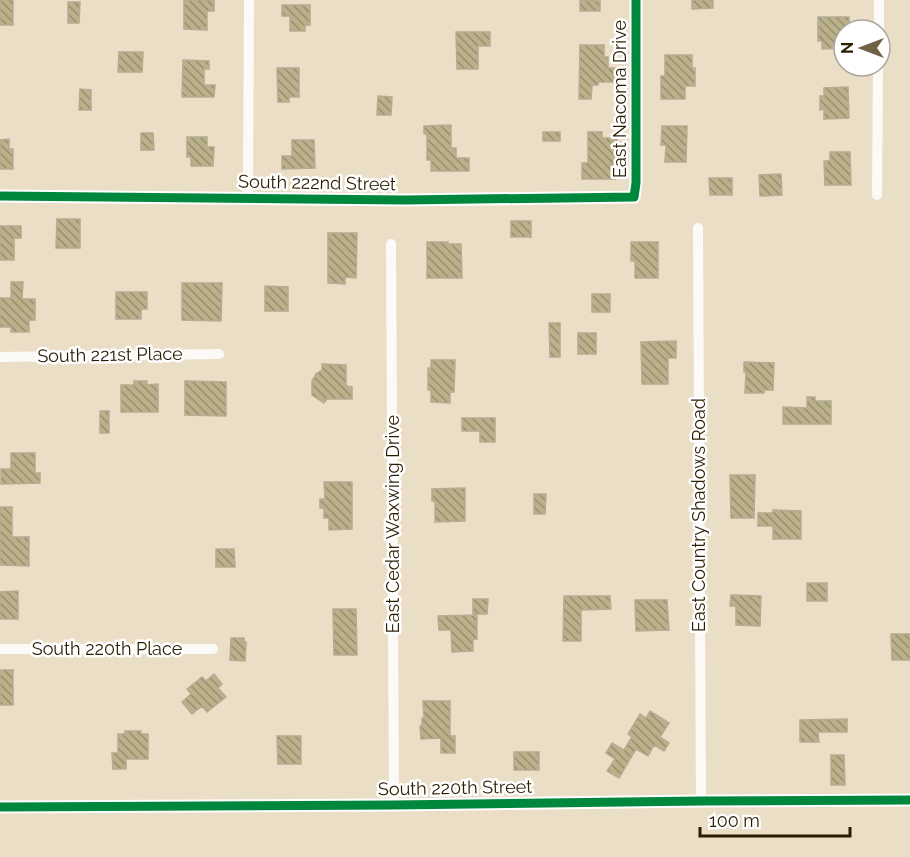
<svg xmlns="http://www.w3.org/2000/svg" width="910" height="857" font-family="Raleway,sans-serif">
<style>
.building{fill:url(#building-back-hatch);stroke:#b5ac92;stroke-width:1.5}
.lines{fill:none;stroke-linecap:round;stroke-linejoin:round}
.minor{stroke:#fcfaf6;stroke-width:10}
.cycleway-casing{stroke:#fff;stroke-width:13}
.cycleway{stroke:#00873e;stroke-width:9}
.labels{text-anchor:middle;stroke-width:5;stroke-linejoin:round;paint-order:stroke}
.street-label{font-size:18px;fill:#2b1d00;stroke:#fff}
</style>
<defs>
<pattern id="building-back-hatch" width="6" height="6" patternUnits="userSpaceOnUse" patternTransform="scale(1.5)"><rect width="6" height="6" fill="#bab08a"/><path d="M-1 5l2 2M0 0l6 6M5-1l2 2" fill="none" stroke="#978f6e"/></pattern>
</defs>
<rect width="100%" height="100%" fill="#ebdec6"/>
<path class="building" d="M0,0H13V25H0Z
M184,0H214V11H207V30L184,29Z
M580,0L600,1V11H580Z
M692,0H713V8L692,9Z
M68,2H80L79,23H68Z
M282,5H310V25H305V31H290V16H282Z
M818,17H849V29L844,30V48L822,49V41H818Z
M456,32H490V46H478V69H457Z
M580,45H604V57H608V68H617V82H598V85H592L591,99H579Z
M119,52H143L142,72H118Z
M665,55H692V68H695V86H685V99H661V76H665Z
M183,60L209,61V69H204V85H215L214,97H182Z
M277,68H299V97H289V102H278Z
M848,87L849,118L824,119V109L820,110V96H824V88Z
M80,89L91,90V110H79Z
M378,96L392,97L391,115H377Z
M451,125V148H456V158H469V171H431V160H427V134H424V126Z
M662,126H687L686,162H665L666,145H661Z
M543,132H560V141H543Z
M588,132H602V138H617V159H615V179H582V163H588Z
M141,133H153L154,150H141Z
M187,137H207V147H214L213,166H191V157H187Z
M9,139V149H13V169H0V140Z
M292,140H314L315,168L282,169V156H292Z
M830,152H850L851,185H825L824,161H830Z
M781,174L782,195L760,196L759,175Z
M709,178H732V195H710Z
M57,219H80V248H56Z
M511,221H531V237H511Z
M0,226H21V238H14V260H0Z
M328,233H357L356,278L345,277V284L328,283Z
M427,242H448V244H461L462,278H427Z
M631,242H658V278H635V261H631Z
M11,282H23L22,299H35V320H29V332H11V327H0V298H11Z
M182,283H222L221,321L182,320Z
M265,286L288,287V311H265Z
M116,292H147V309H141V319H116Z
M592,294H610V312H592Z
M549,323H560V357H550Z
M578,333H596V354H578Z
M676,341V358H668V384H642L641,342Z
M431,360H455L454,392H450V403L431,402V390H428V368H431Z
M744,362L774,363L773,390H764V393H745L746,372H744Z
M322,364L346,365V386L352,387V399H327L324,403L312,395V381L316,374L322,370Z
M134,381H147V385L158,384V412H121V385H134Z
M185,381L226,382V416L185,415Z
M807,397H815V401H831V424H783V407L807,408Z
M100,411H109V433H100Z
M462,418H495V442H480V431H462Z
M11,453H35V473H40V483L1,484V469H11Z
M730,475H755L754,518H731Z
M324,482H352V529L329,530V518H324V508H320V499H325Z
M465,488V521L435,522V501H432V489Z
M534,494H546L545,514H534Z
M0,507H12V537H29V566L0,565Z
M773,510L801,511V539H773V526H758V513H773Z
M216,549H234L235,567H216Z
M807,583H827V601H807Z
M18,591V619H0V592Z
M731,595L761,596L760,626L736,625V606H730Z
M564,596H610L611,609L581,610V641H563Z
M473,599H488L487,614H473Z
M635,600H667L669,630L636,631Z
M333,609H356L357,655H334Z
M477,615V639H473V651L452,652L451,630H439L438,616Z
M891,634H910V660H892Z
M231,638H244V642H246L245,661L230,660Z
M0,670H13V705H0Z
M214,674L222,684L218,688L226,697L207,712L202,706L192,714L182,702L191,694L187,689L202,677L206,681Z
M423,701H450V736H455V753H441V738L421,739L420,726H422V718H424Z
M650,711L669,723L660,737L669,743L664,751L654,745L648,756L636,749L619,778L607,771L615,759L606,753L612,743L624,750L632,737L628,734L640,714L646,718Z
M847,719V732H818L819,742H800V720Z
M125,731H141V734H148V759H126V769H113L112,753H118V734H125Z
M277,736H301V764H278Z
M514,752H539V770H514Z
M831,755H844L845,785H831Z"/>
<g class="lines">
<path class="minor" d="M879,30V0
M877,195L878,66
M0,196L405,200L634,197L636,183V0
M248,199L249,0
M698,228L701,801
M391,244L394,805
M0,357L219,354
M0,649H213
M0,807L394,805L701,801L910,800"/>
<g class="cycleway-casing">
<path id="cycleway" d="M0,196L405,200L634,197L636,183V0
M0,807L394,805L701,801L910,800"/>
</g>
<use href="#cycleway" class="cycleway"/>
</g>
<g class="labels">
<g class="street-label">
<text transform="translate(620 99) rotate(-90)" y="6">East Nacoma Drive</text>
<text transform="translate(317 183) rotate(1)" y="6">South 222nd Street</text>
<text transform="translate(110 355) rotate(-1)" y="6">South 221st Place</text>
<text transform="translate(699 515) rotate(-90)" y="6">East Country Shadows Road</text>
<text transform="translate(393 524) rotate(-90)" y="6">East Cedar Waxwing Drive</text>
<text x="107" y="655">South 220th Place</text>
<text transform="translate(455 788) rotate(-1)" y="6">South 220th Street</text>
</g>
</g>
<g transform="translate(862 48) rotate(270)"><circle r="28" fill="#ffffff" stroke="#aaa599" stroke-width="1.5"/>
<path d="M0-4.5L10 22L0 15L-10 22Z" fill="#6e6145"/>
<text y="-9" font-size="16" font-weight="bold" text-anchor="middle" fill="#2b1d00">N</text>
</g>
<path d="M700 827v9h150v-9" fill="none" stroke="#2b1d00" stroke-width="3"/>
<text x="709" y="827" font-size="18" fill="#2b1d00" stroke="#ffffff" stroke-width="4.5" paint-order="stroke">100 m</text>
</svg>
